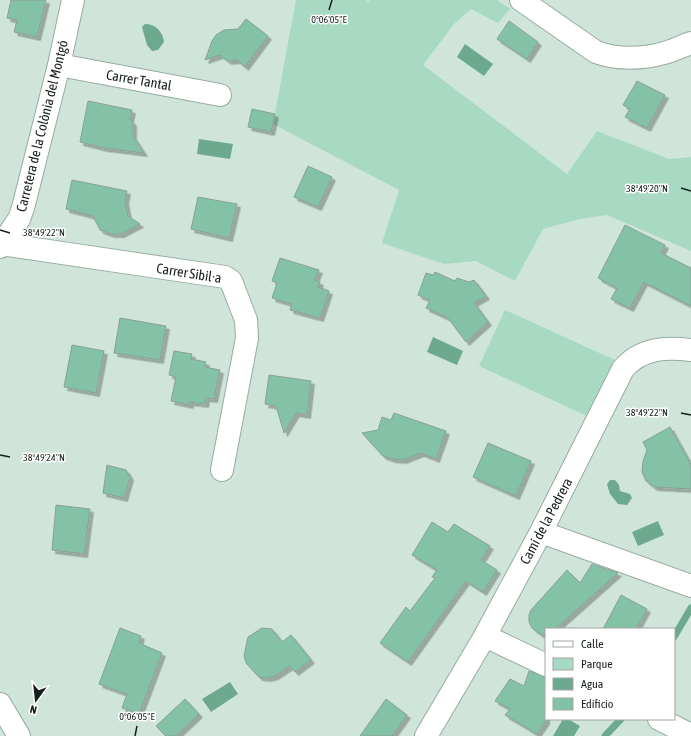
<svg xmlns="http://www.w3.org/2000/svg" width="691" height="736" font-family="'Asap Condensed',sans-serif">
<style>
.green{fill:#a8dac3}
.water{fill:#6ca98f}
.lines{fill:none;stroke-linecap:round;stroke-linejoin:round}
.stream{stroke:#6ca98f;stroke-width:7}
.building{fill:#84c2a7;stroke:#8a9f95;filter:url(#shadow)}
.minor-casing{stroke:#96aca2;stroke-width:24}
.minor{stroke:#fff;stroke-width:22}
.ticks{fill:none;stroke:#161f1b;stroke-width:1.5}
.labels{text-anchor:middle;stroke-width:3;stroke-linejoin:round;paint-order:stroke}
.street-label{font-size:14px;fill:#161f1b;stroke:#fff}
.ticks-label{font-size:10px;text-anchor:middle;fill:#161f1b;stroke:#fff;stroke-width:3;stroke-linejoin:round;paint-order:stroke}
</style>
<defs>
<filter id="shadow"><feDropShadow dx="3.5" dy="3.5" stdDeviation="0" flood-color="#0004"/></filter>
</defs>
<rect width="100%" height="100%" fill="#cfe5da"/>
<path class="green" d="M296,0H366L368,2L370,0H497L510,9L498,23L471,9L454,24L423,65L567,174L597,131L669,159L691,157V251L607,215L580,219L543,229L515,281L476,261L444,264L382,243L399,190L273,124Z
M505,310L615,360L589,417L479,366Z"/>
<path class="water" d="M145,24C156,24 163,32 164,42L158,50L152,51L147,45L142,27Z
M465,44L493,64L484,76L457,57Z
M199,139L233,144L230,159L197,154Z
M433,337L463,351L457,365L427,352Z
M610,480H615L619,485L620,491L630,494L632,498L627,505L618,504L610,494L607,484Z
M658,521L664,535L638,546L632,532Z
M230,682L238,694L211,712L202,699Z
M563,719H568L580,726L574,736H553Z"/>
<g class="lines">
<path class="stream" d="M674,637L691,608
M605,736L621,719"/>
</g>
<path class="building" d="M11,0H46L37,37L14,32L17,20L7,18Z
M246,19L268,36L245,67L237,60L228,61L220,55L205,60L212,41L216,35L224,30L238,29Z
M509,21L538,42L527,59L497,39Z
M637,81L665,95L647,128L625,117L630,109L623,105Z
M88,101L132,110L130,119L133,123V136L144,153L104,148L80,142Z
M252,109L275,114L271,132L248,127Z
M308,166L332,177L318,207L294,197Z
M72,180L127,191L125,200L128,216L140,224L121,234H111L100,230L93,216L66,209Z
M198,197L237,204L229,238L191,229Z
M625,225L665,245L661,253L691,268V306L644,282L630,308L611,299L617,288L598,278Z
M280,258L319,270L315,280L320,282L318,287L329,291L320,318L290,310L292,304L272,298L277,283L272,281Z
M435,272L455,281L457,278L469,282L474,280L486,296L474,303L488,322L466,342L448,318L426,308L430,300L418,295L426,273L433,275Z
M120,318L166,326L160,360L114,353Z
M72,345L104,351L96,393L64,387Z
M174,351L192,354L191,359L206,362L205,367L220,370L214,399L206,398L205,404L190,402V405L171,401L176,377L169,375Z
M269,375L311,381L307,415L296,413L284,433L276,406L265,404Z
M394,413L446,431L436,459L421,453L403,460L392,459L383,456L362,433L378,430L382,417L391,420Z
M670,427L691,465V489L654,487L646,481L642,472L643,461L647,450L643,442Z
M488,443L531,461L516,496L473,477Z
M107,465L126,470L130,477L124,498L103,493Z
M56,505L90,509L84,554L52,550Z
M432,522L448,532L454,524L490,546L481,560L497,570L483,592L466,581L408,662L380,643L406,607L410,611L435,578L432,577L437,570L412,555Z
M592,564L618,573L555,629H546V634H540L532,628L529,622V615L531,610L567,570L580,583Z
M621,595L647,609L636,629H603Z
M120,628L141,636L139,643L162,653L139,714L122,708L127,694L99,684Z
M262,628L272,629L282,642L291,635L311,660L295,672L290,666L275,676L267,678L259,677L246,663L244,656L248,637Z
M529,671L546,677V721L537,734L505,715L510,709L495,701L510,679L524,686Z
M185,699L199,714L176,736H166L156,726Z
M386,699L407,715L392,736H360Z"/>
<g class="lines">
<g class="minor-casing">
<path id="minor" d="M521,0L596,52C617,60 643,59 664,53C673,51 682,46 691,43
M59,65L220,95
M1,244L225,277L231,281L246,320L247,338L222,470
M0,247L19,219L23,208L59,65L73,0
M541,532L691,586
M485,636L546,665
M0,704L19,736
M659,719L691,735
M426,736L485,636L541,532L623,369C641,348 665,347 691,350"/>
</g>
<use href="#minor" class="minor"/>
</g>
<path class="ticks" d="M329,10L332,0M681,188L691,191M0,230L10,233M681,413L691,415M0,455L10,457M135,736L137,726"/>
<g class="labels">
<g class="street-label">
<text transform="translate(139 80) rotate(10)" y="5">Carrer Tantal</text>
<text transform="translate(42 126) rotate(-76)" y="5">Carretera de la Colònia del Montgó</text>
<text transform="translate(189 273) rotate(9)" y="5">Carrer Sibil·a</text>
<text transform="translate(546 521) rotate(-62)" y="5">Camí de la Pedrera</text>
</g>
</g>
<g class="ticks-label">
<text x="329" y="23">0°06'05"E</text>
<text x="647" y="192">38°49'20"N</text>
<text x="44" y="236">38°49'22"N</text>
<text x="647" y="416">38°49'22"N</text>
<text x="44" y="461">38°49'24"N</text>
<text x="137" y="720">0°06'05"E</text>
</g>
<rect x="545" y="628" width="130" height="92" fill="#ffffff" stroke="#a2a5a4"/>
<rect x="553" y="641" width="20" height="6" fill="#ffffff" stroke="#a2a5a4"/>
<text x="581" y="648" font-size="12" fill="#161f1b">Calle</text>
<rect x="553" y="658" width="20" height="12" fill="#a8dac3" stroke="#a2a5a4"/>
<text x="581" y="668" font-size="12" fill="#161f1b">Parque</text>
<rect x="553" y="678" width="20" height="12" fill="#6ca98f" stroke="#a2a5a4"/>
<text x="581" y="688" font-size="12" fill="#161f1b">Agua</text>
<rect x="553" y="698" width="20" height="12" fill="#84c2a7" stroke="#a2a5a4"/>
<text x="581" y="708" font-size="12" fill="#161f1b">Edificio</text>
<g transform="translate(36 700) rotate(195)" stroke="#ffffff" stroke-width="3" paint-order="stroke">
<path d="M0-3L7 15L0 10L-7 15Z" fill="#161f1b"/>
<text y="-6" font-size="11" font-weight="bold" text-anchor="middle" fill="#161f1b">N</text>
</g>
</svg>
